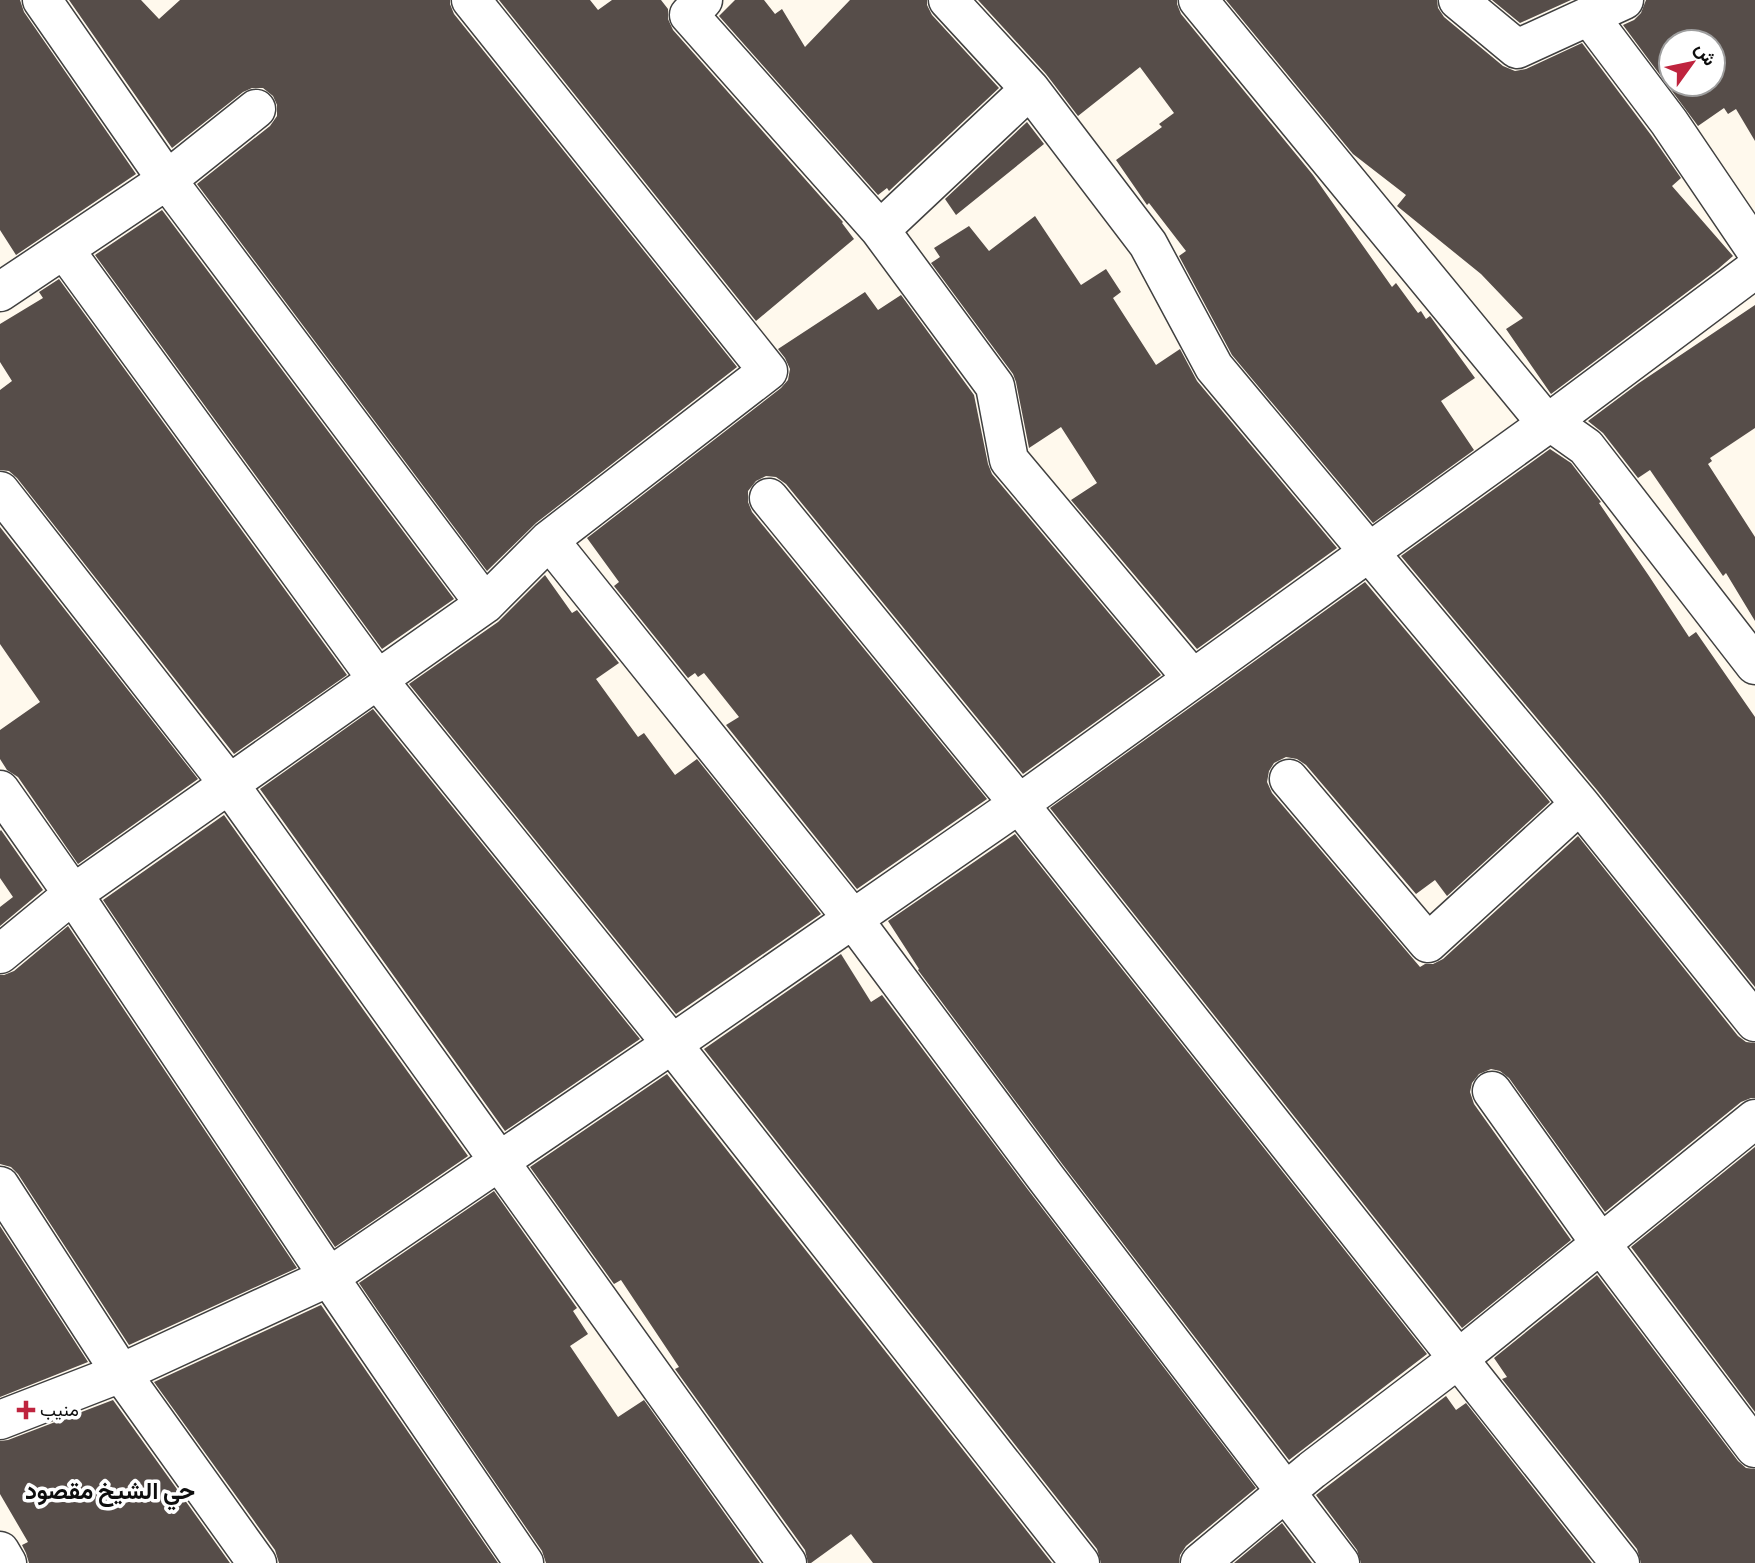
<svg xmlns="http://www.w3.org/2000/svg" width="1755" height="1563" font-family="'Crimson Pro',Vazirmatn,serif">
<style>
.building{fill:#564d49;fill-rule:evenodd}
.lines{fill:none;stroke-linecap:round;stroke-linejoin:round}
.street-casing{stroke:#404040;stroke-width:41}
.street{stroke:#fff;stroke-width:38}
.poi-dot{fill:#bf243e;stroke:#fff;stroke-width:2.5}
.labels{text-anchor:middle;stroke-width:7;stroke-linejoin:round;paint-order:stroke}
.poi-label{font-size:18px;fill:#0d0d0d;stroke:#fff;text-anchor:start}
.district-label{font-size:24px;font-weight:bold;fill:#0d0d0d;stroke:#fff}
</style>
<rect width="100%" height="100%" fill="#fff9ed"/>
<path class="building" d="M0,0H20L24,12L136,174L16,255L0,230Z
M69,0H141L159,19L180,0H450V4L454,14L737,367L536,523L487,571L197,184L270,126L277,116V105L273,96L263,88H252L243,92L172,148Z
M499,0H590L598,10L612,0H661L668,9V19L673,30L843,222L842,223L854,239L756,321Z
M735,0H764L775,14L782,9L805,47L850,0H927V5L932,15L999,88L889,191L887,188L878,195L719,16Z
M978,0H1177V4L1181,14L1313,175L1392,287L1396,283L1418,313L1421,311L1426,319L1430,316L1475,378L1441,401L1474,450L1373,523L1232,355L1179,256L1186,251L1149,203L1147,205L1116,160L1162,127L1159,124L1174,113L1140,67L1078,116L1046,74Z
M1226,0H1437L1438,8L1444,17L1503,66L1515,71L1526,69L1582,43L1651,135L1681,178L1672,186L1733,256L1718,269L1551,394L1506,329L1523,318L1481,274L1397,206L1406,195L1353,154Z
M1492,0H1571L1520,23Z
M1646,0H1755V141L1736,109L1728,114L1724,108L1698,126L1623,25L1634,20L1641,13ZM1671,42H1713V84H1671Z
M1027,122L1044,144L956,215L945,199Z
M162,210L454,599L382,649L95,255Z
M1035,216L1081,285L1106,269L1121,292L1113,298L1156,365L1180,349L1197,381L1337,548L1197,649L1071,500L1097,483L1061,427L1029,448L1016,382L1013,374L931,263L940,257L934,248L969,226L989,251Z
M59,279L347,675L234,754L17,478L9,471L0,470V390L12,381L0,362V324L43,298L39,292Z
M865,292L878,310L901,295L974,395L988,464L992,474L1161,675L1023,774L786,484L776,477L766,476L756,481L748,491V502L752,512L987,799L857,889L726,725L739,717L704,673L698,677L695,673L688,678L614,586L619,582L587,538L781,388L788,380L790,369L785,358L778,349Z
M1755,305V428L1710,458L1712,461L1708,464L1755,537V621L1726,573L1723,576L1650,470L1638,478L1603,433L1588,421L1639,383Z
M1550,449L1571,463L1601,502L1599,503L1649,576L1689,637L1696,632L1755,717V987L1597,790L1401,556Z
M0,527L198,779L78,864L18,777L7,770L0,759V730L40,702L0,644Z
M545,575L572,613L577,610L619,663L596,679L638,737L644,733L675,775L697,759L821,914L676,1014L409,684L498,622Z
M1365,582L1550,802L1447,896L1435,880L1416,894L1306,765L1297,759L1286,757L1274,763L1269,771L1267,782L1272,793L1420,967L1425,964H1433L1443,959L1578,836L1738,1036L1746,1042L1755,1043V1098H1751L1741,1102L1605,1212L1509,1078L1500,1071L1491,1069L1479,1074L1472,1083L1470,1092L1474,1104L1571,1240L1462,1328L1050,808Z
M373,709L640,1039L505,1131L260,789Z
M224,815L468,1156L335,1247L103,900Z
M1,830L43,890L0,926V907L13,897L0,878V831Z
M1015,834L1427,1354L1289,1460L1063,1165L918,970L919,969L888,921Z
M68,926L297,1268L129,1345L18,1174L11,1167L0,1164V975H4L14,971Z
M841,954L871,1002L882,995L1029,1191L1256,1488L1186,1546L1180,1555L1179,1563H1101L1097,1549L704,1049Z
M667,1074L1052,1563H873L851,1534L811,1563H808L805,1550L680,1376L675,1369L679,1367L621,1280L614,1284L530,1167Z
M1755,1147V1412L1631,1247Z
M494,1191L577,1308L573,1311L588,1334L570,1346L618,1417L644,1400L760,1563H546L542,1551L359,1283Z
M0,1226L88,1362L0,1397Z
M1597,1275L1738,1461L1746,1468L1755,1469V1563H1641L1637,1549L1502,1379L1507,1377L1494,1358Z
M321,1305L498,1563H279L275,1550L154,1382Z
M1446,1396L1456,1410L1466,1403L1592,1563H1361L1357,1550L1316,1495Z
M113,1400L230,1563H29L26,1553L22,1545L28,1542L0,1494V1441L8,1440Z
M1282,1523L1312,1563H1234Z"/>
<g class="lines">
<g class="street-casing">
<path id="street" d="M42,0L167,180L485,604
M703,0L689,15L880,230L995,386L1009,460L1192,678
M948,0L1030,89L1148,244L1214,367L1580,804L1755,1022
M1198,0L1538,413L1586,447L1755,665
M1458,0L1517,49L1624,0
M1589,16L1669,122L1755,249
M880,230L1030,89
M64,249L377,679L672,1044L1080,1563
M0,292L167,180L256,109
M0,491L229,784L787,1563
M769,498L1019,804L1620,1563
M549,540L853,919L1046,1178L1340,1563
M1289,779L1428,943L1580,804
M0,790L73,894L485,604L549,540L768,371L471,0
M0,954L73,894L329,1277L524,1563
M1492,1091L1601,1244L1755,1448
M0,1186L121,1373L257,1563
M0,1420L121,1373L329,1277L672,1044L1019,804L1550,422L1755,269
M0,1551L7,1563
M1200,1563L1312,1470L1458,1359L1755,1119"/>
</g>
<use href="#street" class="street"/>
</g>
<path class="poi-dot" d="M22.5 1399.5h7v7h7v7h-7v7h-7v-7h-7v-7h7z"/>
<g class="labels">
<g class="poi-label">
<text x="40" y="1416">منيب</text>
</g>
<g class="district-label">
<text x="110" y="1499">حي الشيخ مقصود</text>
</g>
</g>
<g transform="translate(1692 63) rotate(57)"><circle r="33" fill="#ffffff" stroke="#9e9e9e" stroke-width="2"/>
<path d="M0-5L12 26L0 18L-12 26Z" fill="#bf243e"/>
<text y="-10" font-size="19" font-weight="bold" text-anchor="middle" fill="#0d0d0d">ش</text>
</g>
</svg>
